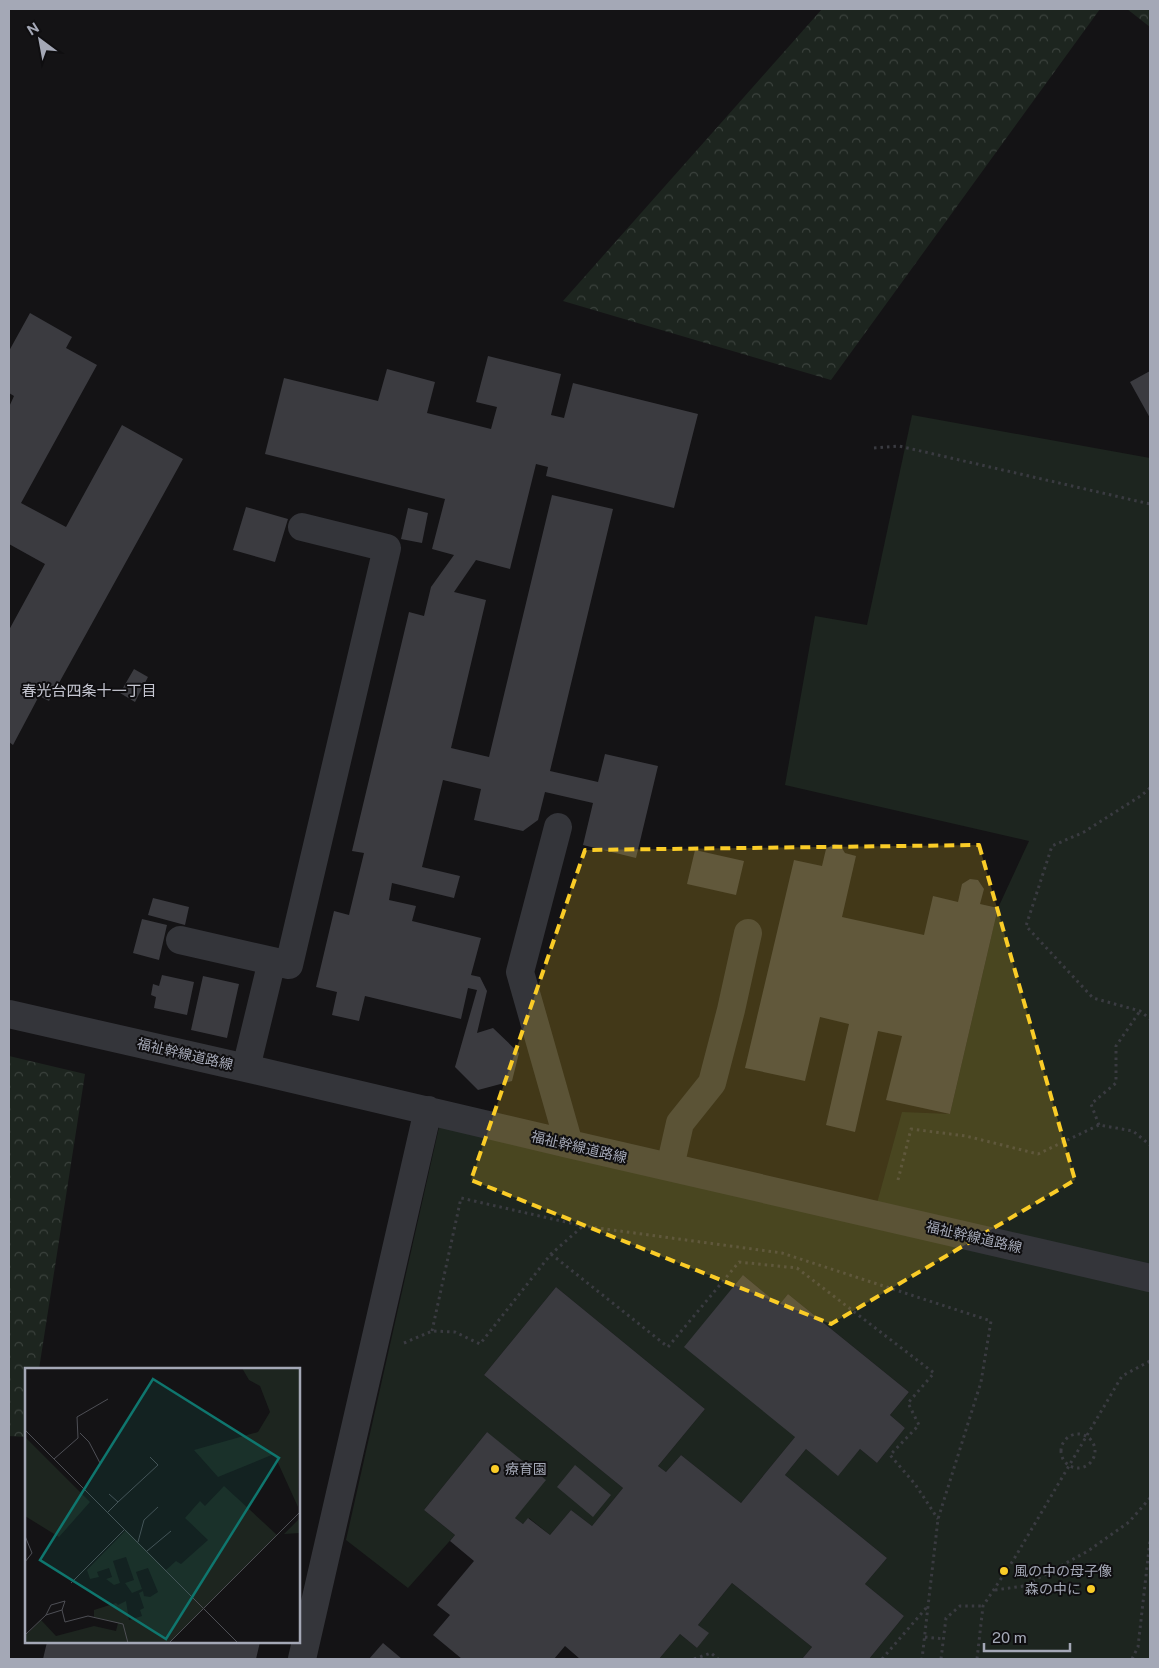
<svg xmlns="http://www.w3.org/2000/svg" width="1159" height="1668" font-family="'Public Sans','Noto Sans JP',sans-serif">
<style>
.green{fill:#1d251f}
.forest{fill:url(#forest-crowns)}
.building{fill:#3b3b40}
.lines{fill:none;stroke-linecap:round;stroke-linejoin:round}
.path{stroke:#3a3b41;stroke-width:3;stroke-dasharray:2.5 4;stroke-linecap:butt}
.minor{stroke:#34353a;stroke-width:28}
.marked{fill:#facc27;fill-opacity:0.2;stroke:#facc27;stroke-width:4;stroke-dasharray:10 6;stroke-linejoin:round}
.poi-dot{fill:#facc27;stroke:#0f0e10;stroke-width:2}
.labels{text-anchor:middle;stroke-width:4;stroke-linejoin:round;paint-order:stroke}
.street-label{font-size:14px;fill:#a4a8b6;stroke:#0f0e10}
.poi-label{font-size:14px;fill:#a4a8b6;stroke:#0f0e10;text-anchor:start}
.neighbourhood-label{font-size:15px;fill:#c6c7d2;stroke:#0f0e10}
.inset-road{fill:none;stroke:#4e4f55;stroke-width:1}
.view{fill:#0f766e;fill-opacity:0.15;stroke:#0f766e;stroke-width:2.5}
.inset-edge{fill:none;stroke:#a4a8b6;stroke-width:2.5}
</style>
<defs>
<pattern id="forest-crowns" width="20" height="18" patternUnits="userSpaceOnUse" patternTransform="scale(1.25)"><rect width="20" height="18" fill="#1d251f"/><path d="M2 6a3 3 0 1 1 6 0M12 15a3 3 0 1 1 6 0" fill="none" stroke="#3b423d"/></pattern>
</defs>
<rect width="100%" height="100%" fill="#141315"/>
<path class="green" d="M912,415L1150,458V1659H869L904,1616L865,1584L887,1558L785,1475L806,1449L838,1475L860,1449L877,1463L905,1428L890,1415L909,1392L788,1294L779,1305L743,1275L795,1437L741,1503L681,1455L666,1472L658,1466L705,1409L556,1287L484,1375L623,1488L592,1526L571,1510L550,1535L529,1518L523,1524L515,1518L487,1432L424,1510L455,1535L408,1588L346,1540L442,1114L874,1214L902,1112L950,1114L998,908L1029,841L785,785L815,616L867,625Z
M732,1583L812,1647L802,1659H659L680,1634L697,1648L708,1633L698,1625Z"/>
<path class="forest" d="M822,9H1100L831,380L563,301Z
M1127,9H1150V27Z
M9,1056L85,1074L39,1369H26V1437L9,1436Z"/>
<path class="building" d="M30,313L72,337L66,348L97,365L21,503L66,527L122,425L183,459L49,701L39,696L13,745L9,742V630L45,564L9,544V407L14,396L9,393V351Z
M488,356L561,374L551,415L564,418L573,383L698,414L674,508L546,476L548,467L536,464L510,569L476,560L454,592L486,600L451,748L489,757L552,495L613,509L550,771L598,782L605,754L658,766L636,858L583,845L593,803L545,792L538,820L523,831L474,820L481,789L443,780L422,867L460,876L454,898L392,883L389,900L416,906L412,921L481,938L471,975L480,977L487,991L477,1033L493,1028L519,1053L512,1081L478,1090L455,1067L477,990L468,988L461,1019L365,996L359,1021L332,1015L337,992L316,987L334,911L349,915L364,853L352,851L409,612L424,616L431,587L454,555L432,549L445,499L265,454L284,378L378,401L387,369L435,382L427,413L491,429L497,407L476,402Z
M1150,371V418L1130,382Z
M246,507L288,519L275,562L233,550Z
M408,508L428,513L422,543L401,539Z
M134,669L148,677L135,702L120,693Z
M834,844L840,845L845,853L856,856L842,917L924,935L933,896L958,902L962,884L970,879L978,880L984,889L980,904L998,908L950,1114L886,1100L902,1036L878,1031L855,1132L826,1125L849,1024L820,1017L805,1081L745,1068L794,860L822,866L826,849Z
M695,850L744,861L736,895L687,884Z
M153,898L189,907L185,925L148,915Z
M142,919L167,925L159,960L133,953Z
M162,975L194,982L187,1015L154,1008L156,997L151,995L153,984L159,986Z
M203,976L239,984L227,1038L191,1030Z
M743,1275L779,1305L788,1294L909,1392L890,1415L905,1428L877,1463L860,1449L838,1476L806,1449L785,1475L887,1558L865,1584L904,1616L869,1659H802L812,1647L732,1583L698,1625L709,1633L697,1648L680,1634L659,1659H580L565,1646L554,1659H462L433,1635L450,1615L437,1605L474,1561L450,1541L455,1535L424,1510L487,1432L546,1480L515,1518L523,1524L528,1518L550,1535L571,1510L592,1526L623,1488L484,1375L556,1287L705,1409L658,1466L666,1472L681,1455L741,1503L795,1437L684,1347Z
M575,1465L611,1495L593,1517L557,1487Z
M47,1642H260L256,1659H43Z
M383,1643L402,1659H369Z"/>
<g class="lines">
<path class="path" d="M874,448L899,446L1150,504
M1150,788L1142,795L1084,832L1052,846L1026,926L1093,998L1140,1011L1150,1019
M1099,1125L1091,1104L1116,1083V1046L1140,1011
M898,1180L911,1129L966,1136L1038,1154L1099,1125L1133,1131L1150,1145
M551,1254L668,1347L739,1262L797,1268L934,1373L908,1403L919,1425L890,1455L915,1484L938,1519
M432,1331L461,1198L583,1226L782,1253L991,1321L981,1382L938,1519L922,1659
M404,1343L432,1331L455,1332L480,1344L551,1254L583,1226
M1061 1451a17 17 0 1 1 34 0a17 17 0 1 1-34 0Z
M995,1590L1024,1586L1088,1551L1129,1522L1150,1498
M925,1637L944,1639
M694,1659L711,1653L718,1659
M882,1659L927,1607
M941,1659L946,1618L960,1606H983
M977,1659L983,1606L1014,1559L1122,1376L1150,1361
M1132,1659L1138,1647L1150,1540"/>
<path class="minor" d="M558,827L520,972L569,1144
M180,940L272,961L246,1068
M272,961L289,965L387,548L302,527
M9,1014L246,1068L569,1144L1150,1278
M670,1167L680,1123L712,1083L731,1010L748,933
M302,1659L428,1110"/>
</g>
<path class="marked" d="M979,845L1075,1180L831,1324L471,1180L585,850Z"/>
<g class="poi-dot">
<circle cx="495" cy="1469" r="5"/>
<circle cx="1004" cy="1571" r="5"/>
<circle cx="1091" cy="1589" r="5"/>
</g>
<g class="labels">
<g class="street-label">
<text transform="translate(185 1054) rotate(13)" y="5">福祉幹線道路線</text>
<text transform="translate(579 1147) rotate(13)" y="5">福祉幹線道路線</text>
<text transform="translate(974 1237) rotate(13)" y="5">福祉幹線道路線</text>
</g>
<g class="poi-label">
<text x="505" y="1474">療育園</text>
<text x="1014" y="1576">風の中の母子像</text>
<text x="1081" y="1594" text-anchor="end">森の中に</text>
</g>
<g class="neighbourhood-label">
<text x="89" y="696">春光台四条十一丁目</text>
</g>
</g>
<g transform="translate(25 1368)">
<rect width="275" height="275" fill="#141315"/>
<path d="M199,118L252,167L144,275H0V268L16,252L31,268L69,258L91,263L93,255L69,249V242L91,235L93,237L101,233L104,252L117,248L115,242L119,240L114,225L118,223L119,228L125,229L133,224L123,200L111,204L117,221L107,225L100,215L109,212L101,189L88,193L95,215L89,217L81,211L87,209L84,200L72,204L74,209L65,211L62,202L101,162L141,202L151,193L156,196L183,172L160,150L175,133L180,138Z" fill="#1d251f"/>
<path d="M217,0H275L273,139L249,86L193,109L169,82L233,64L245,44L235,18L224,12ZM0,69L65,134L34,169L0,148ZM275,150V165L259,166Z" fill="#1d251f"/>
<path class="inset-road" d="M0,62L213,275M55,65L64,74L75,95M29,91L53,70L52,49L83,31M93,134L133,97L125,89M83,144L93,134L84,126M0,168L7,185L0,194M113,174L119,152L133,139M122,183L146,163M46,215L100,161M21,247L26,237L40,233L37,242M0,267L21,247L37,242L40,254L63,248L98,256L103,275M144,275L275,144"/>
<path class="view" d="M128,11L254,90L141,271L15,192Z"/>
<rect width="275" height="275" class="inset-edge"/>
</g>
<rect width="1159" height="1668" fill="none" stroke="#a4a8b6" stroke-width="20"/>
<g transform="translate(40 40) rotate(328)" stroke="#0f0e10" stroke-width="4" paint-order="stroke">
<path d="M0-4L9 19L0 12L-9 19Z" fill="#a4a8b6"/>
<text y="-8" font-size="14" font-weight="bold" text-anchor="middle" fill="#a4a8b6">N</text>
</g>
<path d="M984 1643v8h86v-8" fill="none" stroke="#a4a8b6" stroke-width="2.5"/>
<text x="992" y="1643" font-size="15" fill="#a4a8b6" stroke="#0f0e10" stroke-width="4" paint-order="stroke">20 m</text>
</svg>
